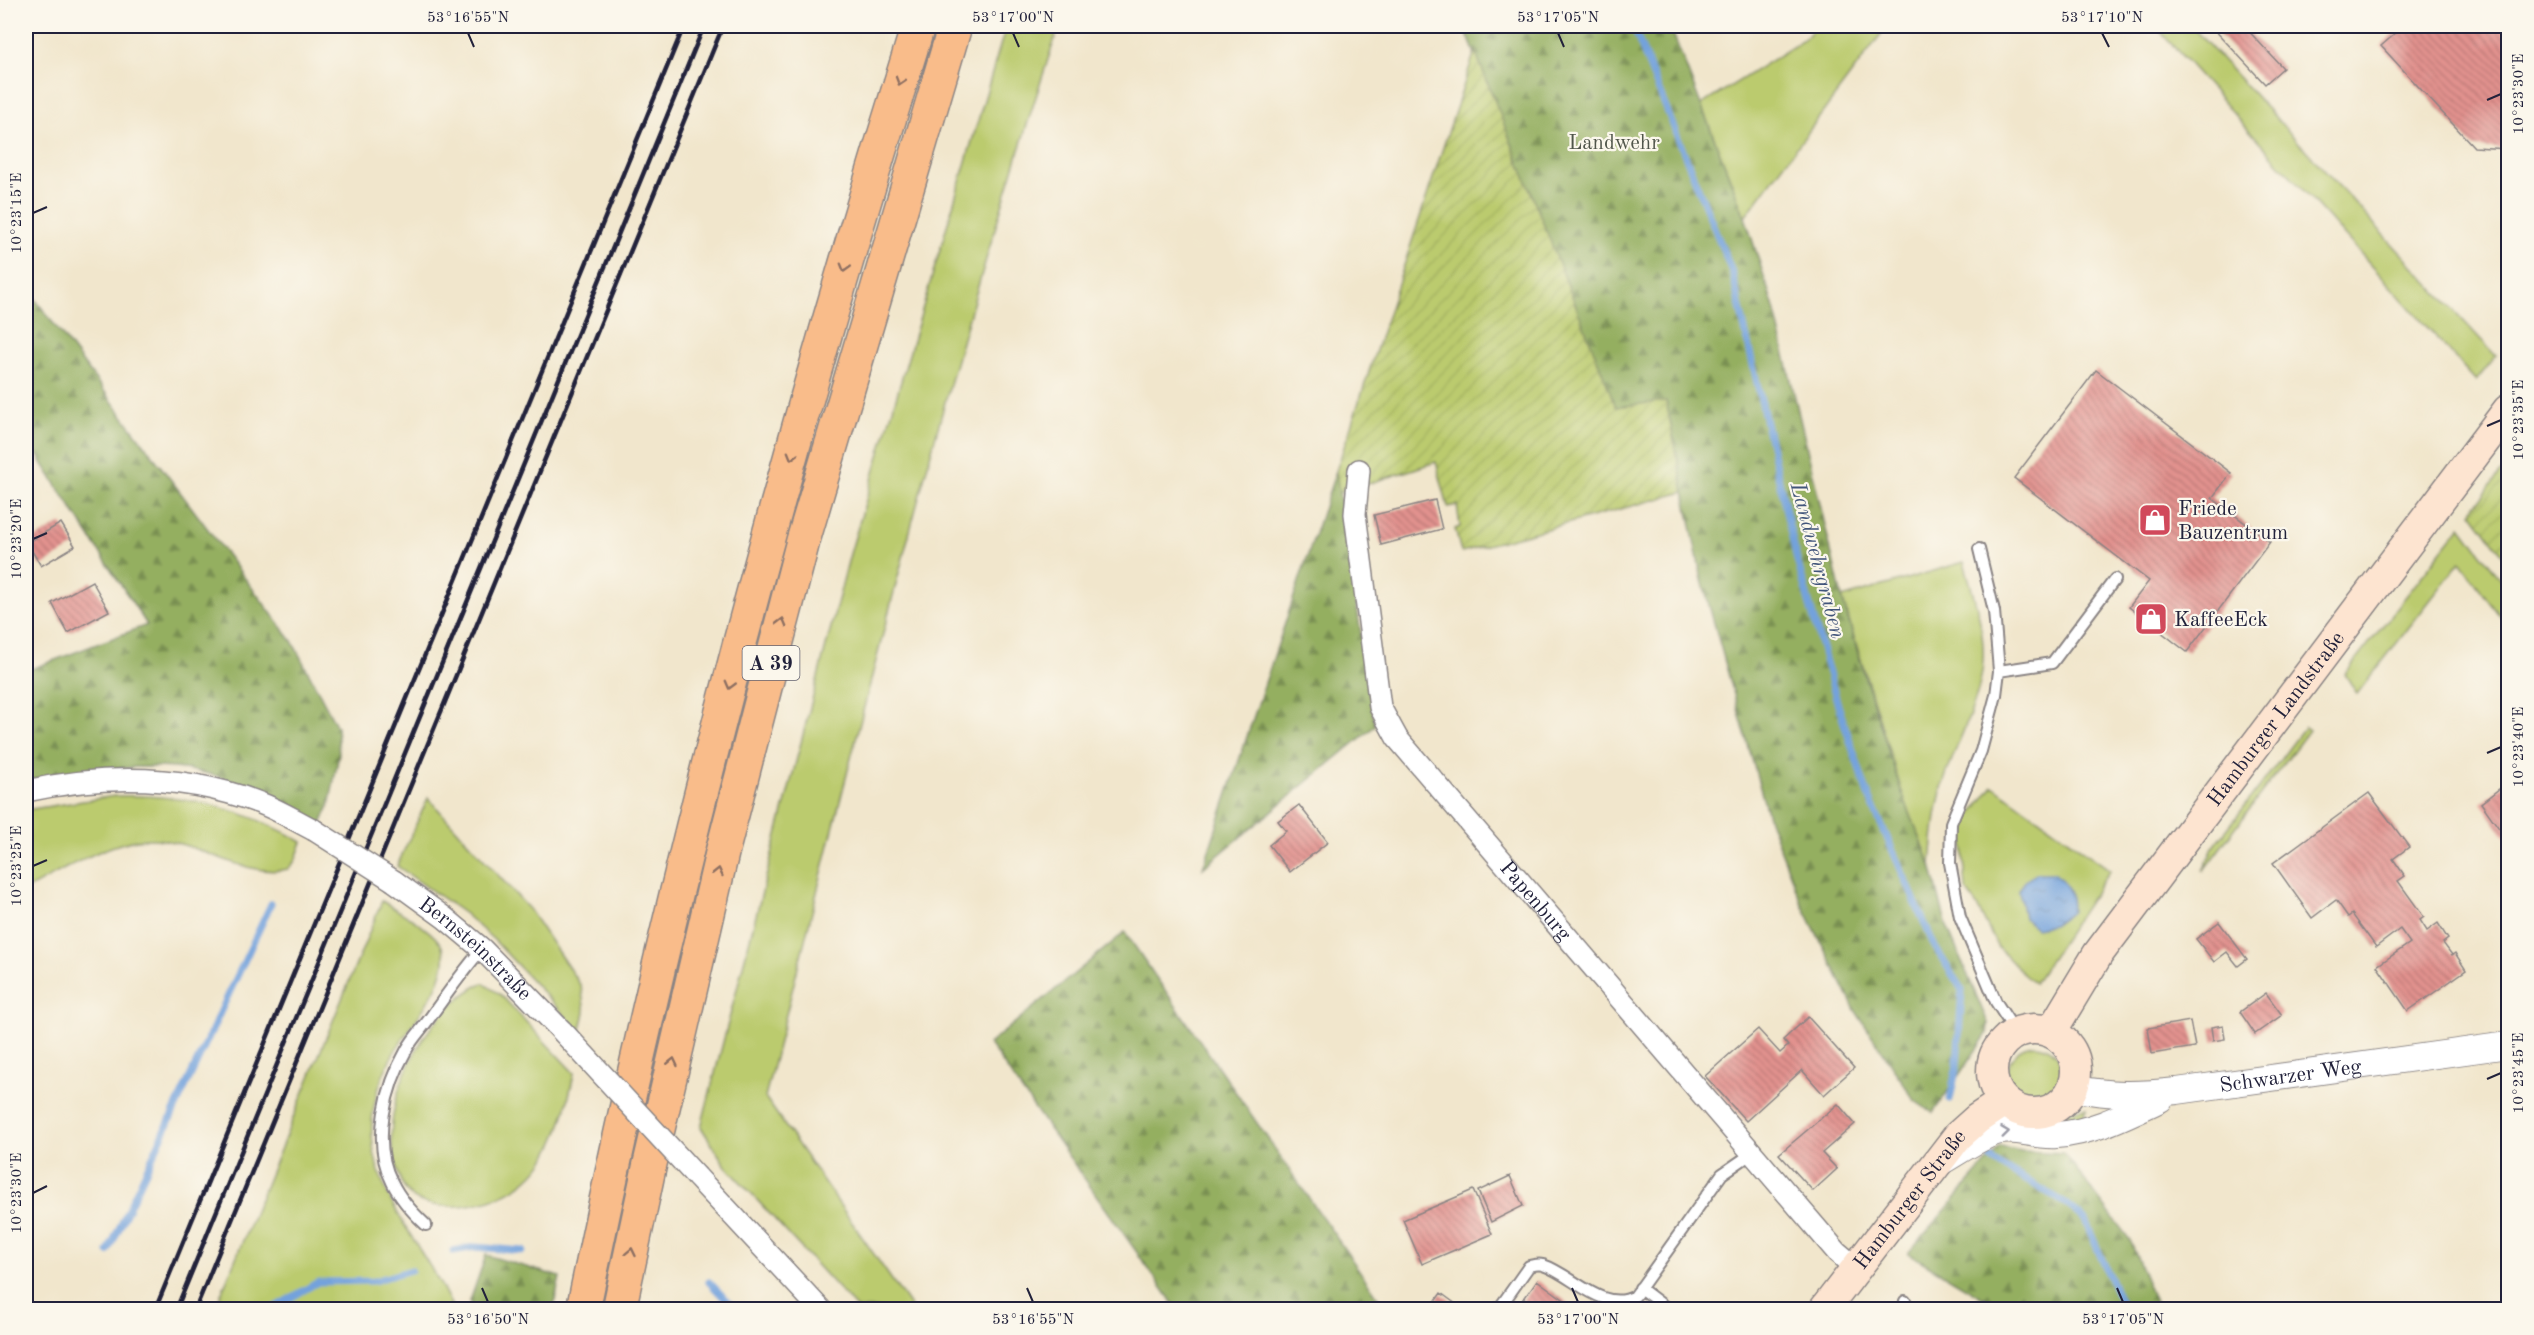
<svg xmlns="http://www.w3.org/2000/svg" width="2534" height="1335" font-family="'Old Standard TT',serif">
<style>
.grass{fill:#bbcb6e;stroke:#6e7654;stroke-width:1.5}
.forest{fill:url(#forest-firs);stroke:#5b684e;stroke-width:1.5}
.garden{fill:url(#garden-furrows);stroke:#6e7654;stroke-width:1.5}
.water{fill:url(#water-ripples);stroke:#4a628c;stroke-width:1.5}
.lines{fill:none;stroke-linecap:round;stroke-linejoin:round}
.stream{stroke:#73a2dc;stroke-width:7}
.building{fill:url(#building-back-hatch)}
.service-casing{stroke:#8a8484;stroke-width:14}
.minor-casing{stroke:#8a8484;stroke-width:24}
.tertiary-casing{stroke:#8a8484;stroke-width:28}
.secondary-casing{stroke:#8a8484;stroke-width:33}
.motorway-casing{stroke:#8a8484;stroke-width:36}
.service{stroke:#fff;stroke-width:10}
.minor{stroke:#fff;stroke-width:21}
.tertiary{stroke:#fff;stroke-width:26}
.secondary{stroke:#fde4d0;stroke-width:30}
.motorway{stroke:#f9bc8a;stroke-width:33}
.rail{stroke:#22223b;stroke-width:4.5}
.minor-bridge-casing{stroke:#8a8484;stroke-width:24;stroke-linecap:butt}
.minor-bridge{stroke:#fff;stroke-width:21}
.oneway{stroke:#8e6f62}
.oneway2{stroke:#9c9ca7}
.ticks{fill:none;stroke:#22223b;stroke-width:2}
.labels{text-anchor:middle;stroke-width:4.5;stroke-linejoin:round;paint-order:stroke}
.shield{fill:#fbf7ec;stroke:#636270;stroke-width:1.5}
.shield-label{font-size:20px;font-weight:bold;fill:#22223b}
.park-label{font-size:21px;fill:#50554a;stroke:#fbf7ec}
.poi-label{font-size:21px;fill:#22223b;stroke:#fbf7ec;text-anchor:start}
.street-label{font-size:21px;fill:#22223b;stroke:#fbf7ec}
.water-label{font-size:22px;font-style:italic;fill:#42557b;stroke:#fbf7ec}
.neatline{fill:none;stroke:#22223b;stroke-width:2}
.ticks-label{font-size:15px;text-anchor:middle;fill:#22223b}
</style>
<defs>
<pattern id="forest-firs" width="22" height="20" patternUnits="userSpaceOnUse" patternTransform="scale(1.5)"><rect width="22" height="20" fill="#94af61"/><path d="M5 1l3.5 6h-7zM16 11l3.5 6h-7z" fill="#788e51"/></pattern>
<pattern id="garden-furrows" width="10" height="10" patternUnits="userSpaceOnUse" patternTransform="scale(1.5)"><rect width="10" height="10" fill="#bbcb6e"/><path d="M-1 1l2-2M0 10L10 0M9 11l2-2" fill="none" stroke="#a0ae60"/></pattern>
<pattern id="water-ripples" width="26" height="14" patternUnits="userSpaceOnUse" patternTransform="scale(1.5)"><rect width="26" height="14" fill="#73a2dc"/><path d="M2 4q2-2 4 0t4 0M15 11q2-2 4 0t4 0" fill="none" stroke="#5e84b4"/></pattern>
<pattern id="building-back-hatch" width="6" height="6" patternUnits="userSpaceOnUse" patternTransform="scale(1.5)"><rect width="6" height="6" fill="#e2928e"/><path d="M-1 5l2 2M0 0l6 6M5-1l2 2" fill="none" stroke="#b77775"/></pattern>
</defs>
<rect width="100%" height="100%" fill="#fbf7ec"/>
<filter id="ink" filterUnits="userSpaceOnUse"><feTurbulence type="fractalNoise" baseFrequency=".0167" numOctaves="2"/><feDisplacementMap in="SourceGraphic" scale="12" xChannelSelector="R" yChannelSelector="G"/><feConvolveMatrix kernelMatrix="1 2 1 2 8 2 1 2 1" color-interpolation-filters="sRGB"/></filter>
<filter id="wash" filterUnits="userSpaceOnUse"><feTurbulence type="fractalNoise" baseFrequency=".008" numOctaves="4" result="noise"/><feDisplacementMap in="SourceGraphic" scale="24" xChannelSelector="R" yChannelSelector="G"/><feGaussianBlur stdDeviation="1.35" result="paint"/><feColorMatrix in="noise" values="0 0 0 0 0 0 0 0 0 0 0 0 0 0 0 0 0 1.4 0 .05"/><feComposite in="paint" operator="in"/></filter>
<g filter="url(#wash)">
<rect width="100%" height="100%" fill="#f1e6cc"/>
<path class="grass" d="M1006,26H1059C942,377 857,738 765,1097L912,1309H857L725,1165L701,1127L850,554Z
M1816,26H1887L1745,217L1701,105L1805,39Z
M2155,26H2191L2496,356L2476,381Z
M2461,526L2508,589V627L2460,562L2357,694L2345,674Z
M1964,562C1973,594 1985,627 1983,661C1981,702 1953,748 1942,788C1935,813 1933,839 1931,865L1903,796L1842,598Z
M2305,727L2309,730L2203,871L2213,848Z
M1993,786L2110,870L2035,983L2025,976L1997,946L1976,904L1966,890L1962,826Z
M115,796C184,794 242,807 302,842L295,861L288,869C245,879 198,841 153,839C114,837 60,872 26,890V810Z
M428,798L529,909L581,986L585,1013L580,1032L495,941L465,914L397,866Z
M382,901C398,911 437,931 443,949C453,979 405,1031 391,1058C379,1081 370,1111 372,1137C377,1203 428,1251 453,1309H382L342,1304L307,1310L215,1309Z
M483,983L501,995L574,1073C560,1143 542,1197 461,1206C445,1207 423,1207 410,1195C403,1189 398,1175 396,1166C376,1104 425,1010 483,983Z
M2008 1072a27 27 0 1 1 54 0a27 27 0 1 1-54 0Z
M2086,1108L2082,1121L2054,1126L2009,1118L2041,1122L2071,1111Z"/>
<path class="forest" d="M1464,26H1670L1745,217L1774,308L1842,598L1865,677L1903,796L1931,865L1946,924L1988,1023L1987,1034L1933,1113L1915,1101L1855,1010L1801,902L1769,820L1702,580L1666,402L1616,408Z
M26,287L292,641L337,727L339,754L329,806L321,824C273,794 216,768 158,767C113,766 69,773 26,781V671L147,625L26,438Z
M1336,471L1375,726L1203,868Z
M1125,932L1153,973L1386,1309H1177L989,1044Z
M2000,1147L2022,1151L2064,1153L2130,1240L2158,1309H1998L1996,1306L1908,1253Z
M486,1255L560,1277L553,1309H472L470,1301Z"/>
<path class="garden" d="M1475,51L1616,407L1666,401L1684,492L1461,552L1455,529L1460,527L1457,505L1448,507L1436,462L1339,493L1336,471Z
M2508,463V562L2471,512Z"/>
<path class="water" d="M2037,873H2054C2068,884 2072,893 2072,911L2053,925L2036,928L2024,918L2019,890L2026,880Z"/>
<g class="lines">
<path class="stream" d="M1633,26L1732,272L1797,560L1838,705L1867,792L1935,947L1962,990L1957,1065L1950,1100
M1990,1158C2018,1179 2063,1196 2085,1220L2124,1310
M453,1251L475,1247L523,1251
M108,1252L271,904
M709,1282L736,1310
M270,1310L318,1282L374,1281L411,1270"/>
</g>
<g id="blocks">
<path class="building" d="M2211,26H2244L2283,68L2265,84Z
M2404,26H2508V149L2474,147L2381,46Z
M2096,370L2231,473L2212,498L2270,542L2187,652L2129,607L2149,581L2014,478Z
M1435,500L1442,529L1381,545L1374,515Z
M61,523L75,546L41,566L27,543Z
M92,581L109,611L68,633L52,603Z
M2508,782V841L2481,803Z
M2369,793L2409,847L2393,859L2405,876L2398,881L2424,917L2420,920L2427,931L2438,923L2448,939L2443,943L2452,955L2455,953L2466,970L2408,1011L2377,966L2410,943L2400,929L2376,947L2352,914L2348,917L2336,900L2312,918L2273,863Z
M1299,805L1328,842L1290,872L1269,845L1286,831L1278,821Z
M2219,922L2247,959L2238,966L2227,952L2214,962L2196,939Z
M2266,993L2282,1015L2255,1034L2240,1012Z
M1808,1017L1854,1068L1824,1095L1802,1070L1746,1121L1705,1076L1758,1029L1780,1053L1788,1046L1783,1040Z
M2190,1021L2195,1047L2152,1054L2148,1028Z
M2223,1025L2225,1039L2213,1041L2211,1027Z
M1838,1104L1855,1124L1822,1153L1837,1169L1813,1191L1779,1154Z
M1510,1176L1523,1206L1491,1222L1478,1191Z
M1473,1190L1492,1234L1422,1264L1403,1220Z
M1537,1280L1578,1310H1516Z
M1441,1293L1464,1310H1429Z
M1984,1303L1987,1310H1969V1309Z"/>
</g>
</g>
<g filter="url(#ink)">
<use href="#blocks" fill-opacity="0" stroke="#8a8484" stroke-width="1.5"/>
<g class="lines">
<g class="service-casing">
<path id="service" d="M1979,549L1994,611L1999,671L1996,695L1981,751L1951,823L1950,863L1960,917L1996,1002L2009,1022L2013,1034
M1999,671L2052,663L2115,579
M426,1225C412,1212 400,1199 392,1182C371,1141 386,1086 407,1049C413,1038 422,1029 429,1019C446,995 463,971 482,949
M1640,1288L1669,1310
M1905,1301L1910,1310
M1498,1310L1529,1266C1533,1265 1539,1264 1543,1265C1572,1274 1603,1314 1635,1296L1722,1174L1754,1152"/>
</g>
<g class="minor-casing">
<g id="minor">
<path id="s1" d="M1359,470L1355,514L1380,707L1397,738L1837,1252L1856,1268"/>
<path d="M26,791C105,774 184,774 260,803C279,810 296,821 314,830"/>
<path id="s2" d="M394,881L445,918L482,949L562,1031"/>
<path d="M697,1177L821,1310"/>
</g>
</g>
<g class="tertiary-casing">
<g id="tertiary">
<path id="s3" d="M2073,1088C2109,1096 2141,1095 2177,1091L2508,1045"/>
<path d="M1939,1163C1957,1153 1977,1138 1996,1132C2015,1126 2036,1137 2056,1135C2092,1133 2128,1114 2160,1099"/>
</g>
</g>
<g class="secondary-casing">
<g id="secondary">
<circle cx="2034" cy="1071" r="42"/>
<path id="s4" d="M2051,1032L2098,954L2508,410"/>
<path id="s5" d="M1824,1310L1958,1136L1977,1119L2004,1101"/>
</g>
</g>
<g class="motorway-casing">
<path id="motorway" d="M583,1310C672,876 786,448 918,26
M619,1310L649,1168L722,853L803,541L955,26"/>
</g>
<use href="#service" class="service"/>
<use href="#minor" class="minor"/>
<use href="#tertiary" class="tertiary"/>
<use href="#secondary" class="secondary"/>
<use href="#motorway" class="motorway"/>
<path class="rail" d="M155,1310L684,26
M176,1310L704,26
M195,1310L723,26"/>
<g class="minor-bridge-casing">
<path id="minor-bridge" d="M314,830L394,881
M562,1031L697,1177"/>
</g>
<use href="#minor-bridge" class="minor-bridge"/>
</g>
<defs><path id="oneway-chevron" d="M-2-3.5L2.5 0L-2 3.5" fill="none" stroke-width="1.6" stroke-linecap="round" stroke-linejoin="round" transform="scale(1.5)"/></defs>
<g class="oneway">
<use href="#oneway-chevron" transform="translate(900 81) rotate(107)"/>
<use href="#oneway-chevron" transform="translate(845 268) rotate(106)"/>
<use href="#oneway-chevron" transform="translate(792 456) rotate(106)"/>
<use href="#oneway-chevron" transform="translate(782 622) rotate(-75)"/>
<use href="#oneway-chevron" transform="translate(730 685) rotate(105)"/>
<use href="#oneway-chevron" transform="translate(718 872) rotate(-77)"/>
<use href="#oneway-chevron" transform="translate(673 1062) rotate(-77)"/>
<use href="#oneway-chevron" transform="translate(631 1252) rotate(-78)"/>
</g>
<use class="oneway2" href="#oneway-chevron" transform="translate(2005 1132) rotate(-7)"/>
</g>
<path class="ticks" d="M468,33L474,47M1013,33L1019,47M1558,33L1564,47M2102,33L2109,47M2487,100L2501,94M33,213L47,207M2487,426L2501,420M33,539L47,533M2487,753L2501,747M33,866L47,860M2487,1079L2501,1073M33,1193L47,1186M482,1288L488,1302M1027,1288L1033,1302M1572,1288L1578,1302M2117,1288L2123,1302"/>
<defs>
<g id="shop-square" transform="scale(1.725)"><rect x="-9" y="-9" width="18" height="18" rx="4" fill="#d1495b" stroke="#fbf7ec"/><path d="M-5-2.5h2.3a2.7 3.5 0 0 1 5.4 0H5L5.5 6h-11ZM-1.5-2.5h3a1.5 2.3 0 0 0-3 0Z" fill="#fff"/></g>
</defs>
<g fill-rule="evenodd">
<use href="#shop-square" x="2155" y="520"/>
<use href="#shop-square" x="2151" y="619"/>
</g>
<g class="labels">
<rect class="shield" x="742.5" y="646" width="57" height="34" rx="4.5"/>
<g class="shield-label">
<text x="771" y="670">A 39</text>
</g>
<g class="park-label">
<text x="1614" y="149">Landwehr</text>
</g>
<g class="poi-label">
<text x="2178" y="515">Friede<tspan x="2178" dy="24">Bauzentrum</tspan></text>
<text x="2174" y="626">KaffeeEck</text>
</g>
<g class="street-label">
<text dy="7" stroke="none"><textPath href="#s4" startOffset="386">Hamburger Landstraße</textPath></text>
<text dy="7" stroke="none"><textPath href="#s1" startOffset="488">Papenburg</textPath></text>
<text dy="7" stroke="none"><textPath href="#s2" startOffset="106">Bernsteinstraße</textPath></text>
<text dy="7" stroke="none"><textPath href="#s3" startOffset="219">Schwarzer Weg</textPath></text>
<text dy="7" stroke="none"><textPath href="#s5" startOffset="140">Hamburger Straße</textPath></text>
</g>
<g class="water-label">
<text transform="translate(1819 560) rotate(75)" y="8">Landwehrgraben</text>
</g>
</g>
<rect width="2534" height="1335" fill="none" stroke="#fbf7ec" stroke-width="66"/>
<rect x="33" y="33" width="2468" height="1269" class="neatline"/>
<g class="ticks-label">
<text x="468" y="22">53°16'55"N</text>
<text x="1013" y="22">53°17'00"N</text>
<text x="1558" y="22">53°17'05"N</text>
<text x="2102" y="22">53°17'10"N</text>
<text transform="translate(2518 94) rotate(-90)" y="5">10°23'30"E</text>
<text transform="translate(16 213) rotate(-90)" y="5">10°23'15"E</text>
<text transform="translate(2518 420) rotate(-90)" y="5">10°23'35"E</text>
<text transform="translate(16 539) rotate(-90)" y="5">10°23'20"E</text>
<text transform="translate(2518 747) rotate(-90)" y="5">10°23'40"E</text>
<text transform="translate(16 866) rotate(-90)" y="5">10°23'25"E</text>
<text transform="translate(2518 1073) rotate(-90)" y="5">10°23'45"E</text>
<text transform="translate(16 1193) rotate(-90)" y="5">10°23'30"E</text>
<text x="488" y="1324">53°16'50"N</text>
<text x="1033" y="1324">53°16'55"N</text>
<text x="1578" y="1324">53°17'00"N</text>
<text x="2123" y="1324">53°17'05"N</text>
</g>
</svg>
